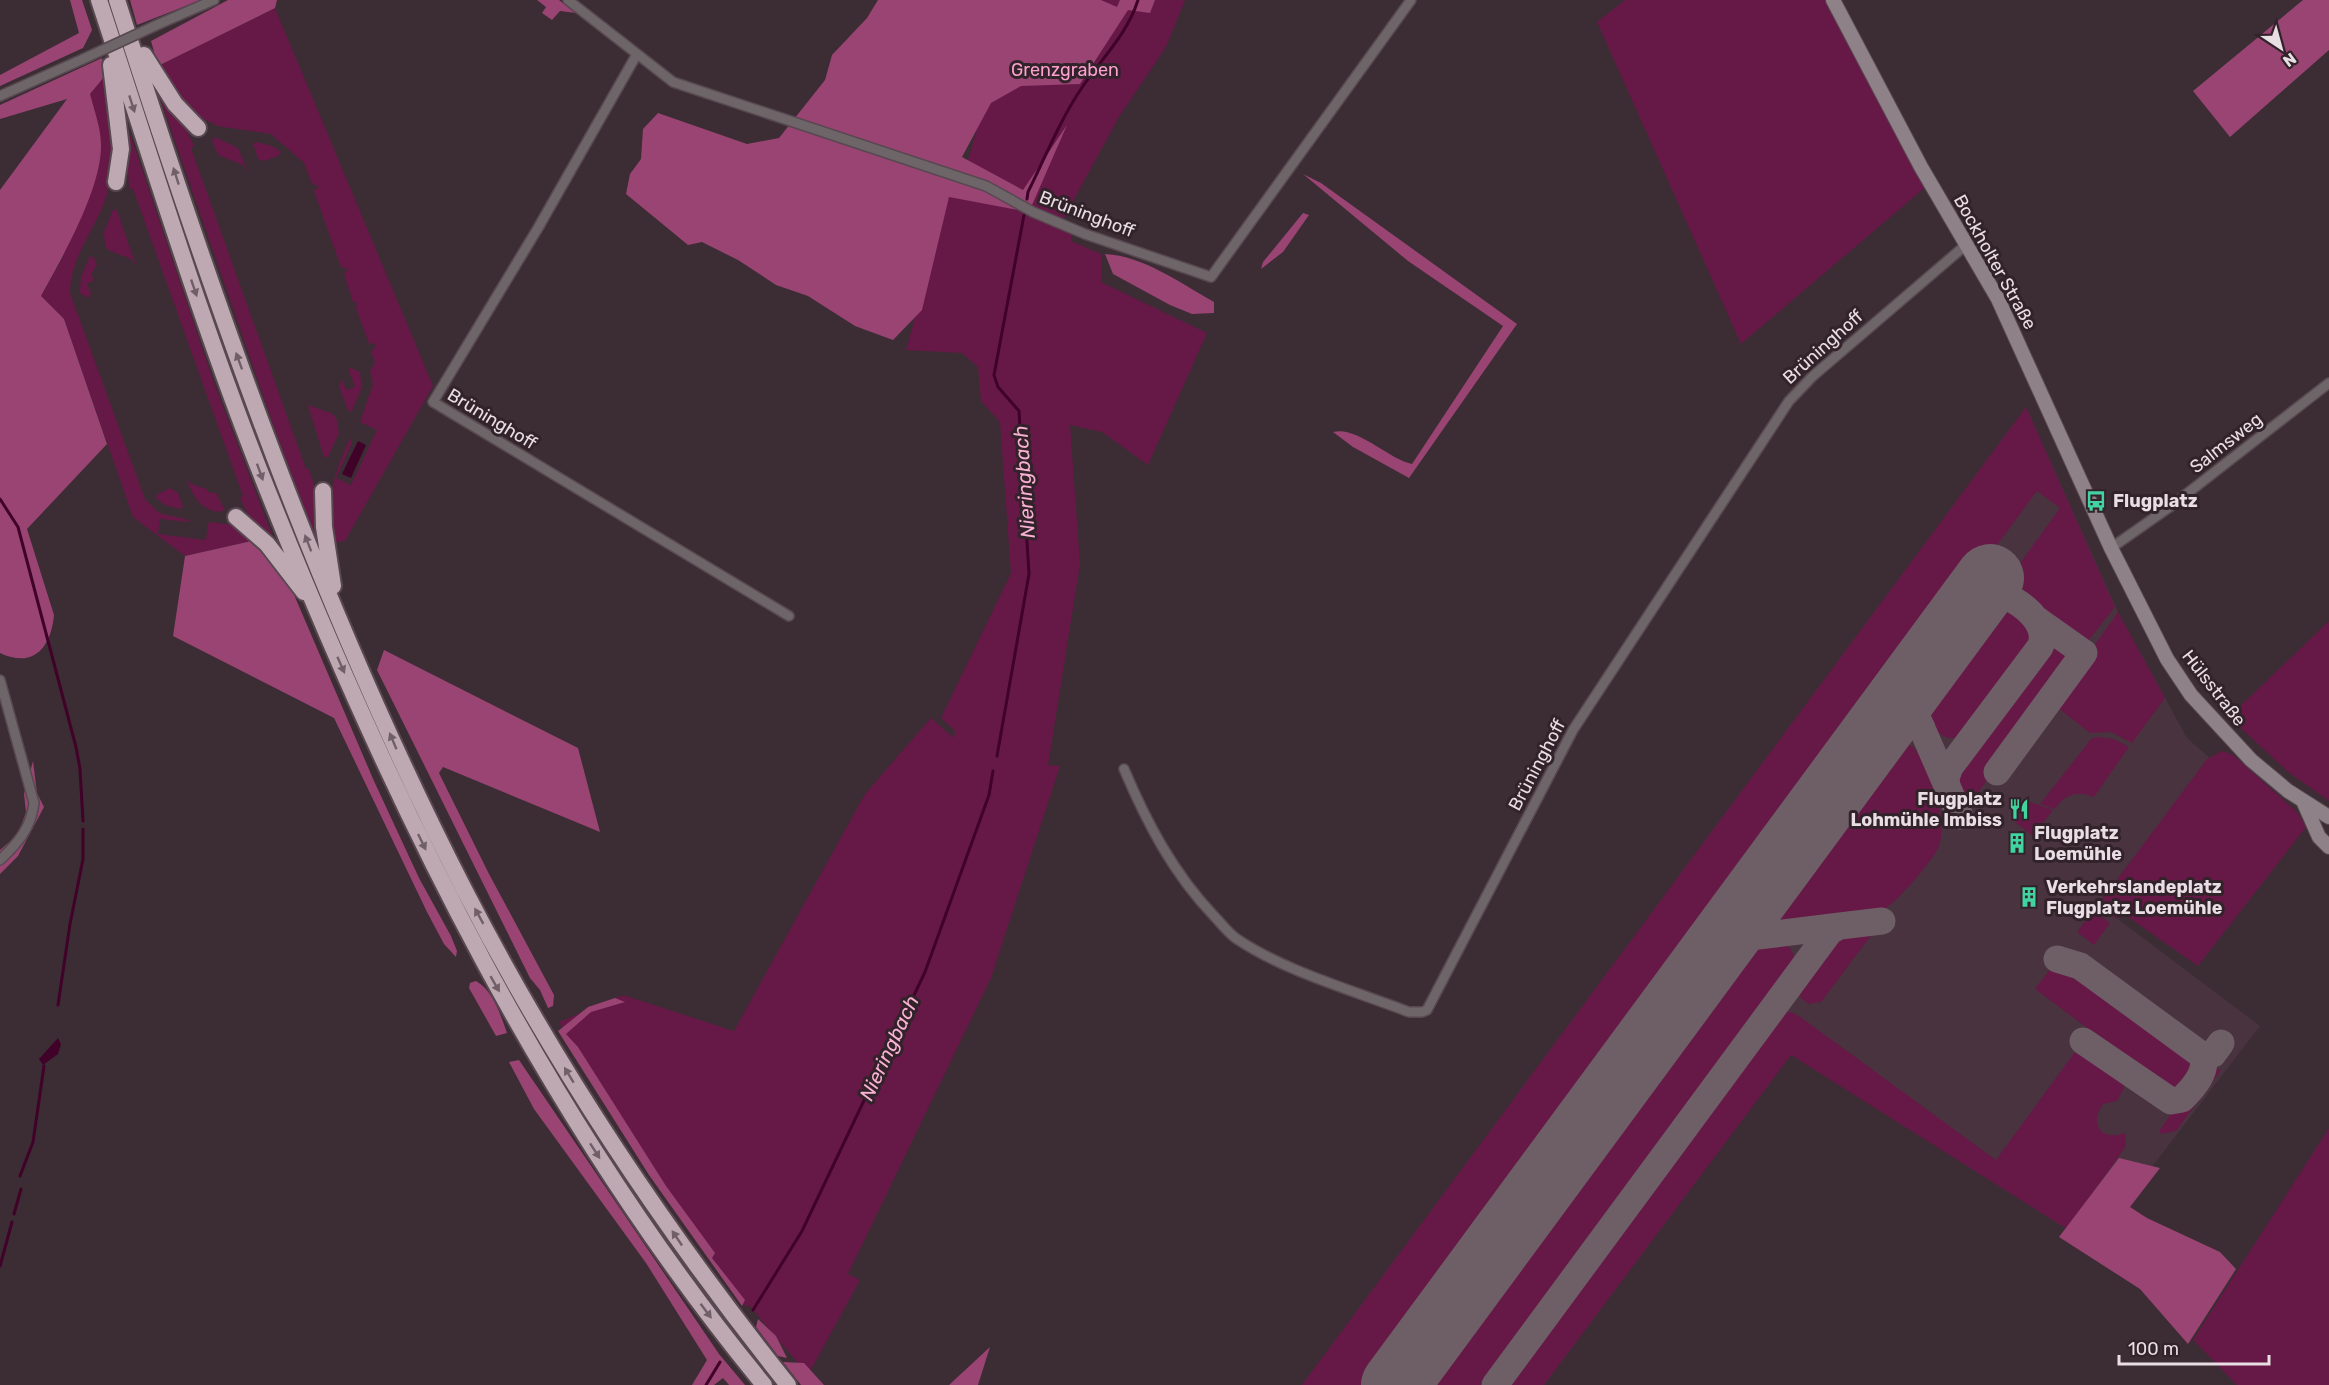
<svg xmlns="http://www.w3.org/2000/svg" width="2329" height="1385" font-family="Rubik,sans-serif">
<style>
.built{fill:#49333e}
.green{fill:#661947}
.forest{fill:#994473}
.water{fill:#400229}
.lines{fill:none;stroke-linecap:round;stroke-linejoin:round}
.stream{stroke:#400229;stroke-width:3}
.taxiway{stroke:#6e5f66;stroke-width:27}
.runway{stroke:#6e5f66;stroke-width:68}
.street-casing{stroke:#584850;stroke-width:12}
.secondary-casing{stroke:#584850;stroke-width:16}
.highway-casing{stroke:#584850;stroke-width:20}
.street{stroke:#6d6568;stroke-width:9}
.secondary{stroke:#8e8187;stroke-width:14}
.highway{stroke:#bea9b3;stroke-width:16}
.street-bridge-casing{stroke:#584850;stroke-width:12;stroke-linecap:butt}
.street-bridge{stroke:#6d6568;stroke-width:9}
.oneway{fill:#715f68}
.labels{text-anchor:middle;stroke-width:6;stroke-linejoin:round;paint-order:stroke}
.park-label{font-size:18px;fill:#fd9fcf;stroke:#32232a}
.street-label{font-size:18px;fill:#e9dee3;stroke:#32232a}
.poi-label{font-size:18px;font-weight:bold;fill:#e9dee3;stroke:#32232a;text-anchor:start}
.water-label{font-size:20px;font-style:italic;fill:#f8b0d3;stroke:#32232a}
</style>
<rect width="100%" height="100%" fill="#3c2c34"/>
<path class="built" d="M2026,407L2118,612L2187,738L2210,758L2098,904L2260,1026L2092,1245L1791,1054L1544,1385H1302Z"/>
<path class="green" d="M990,0H1185L1166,47L1119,117L1060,225L1072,230L1071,241L1101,254V282L1207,333L1148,465L1102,432L1070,425L1080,564L1048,765L1060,766L991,978L848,1274L860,1280L808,1375L749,1305L747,1308L620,1126L559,1022L623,995L734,1031L865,794L931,718L954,738L955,731L941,718L1011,573L1000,422L981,401L978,367L962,353L906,350L951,188L963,177L994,72Z
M1625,0H1828L1928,185L1741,344L1597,22Z
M275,8L433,386L345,541L333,543C325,502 333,475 350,438L352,443L336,478L351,485L377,430L360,422L373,384L370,371L375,363L371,352L376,346L372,343L369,344L356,308L357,303L353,302L344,274L348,269L341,267L314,191L319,186L312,184L304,163L271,134L217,126L195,114L186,108L158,66Z
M104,77C113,123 120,162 103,206C91,234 70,261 70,293L145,499L159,513L189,520V522L160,519L158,534L206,540L208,524L211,522L232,525L256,540L185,556L133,517L64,319L41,296L63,257L101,143L90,94Z
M162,97L181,119L194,146L191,148L306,469H309L318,497V544L274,427L160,98Z
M128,128L214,383L275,543C259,529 248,518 240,498L243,496L133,189H129L126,129Z
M215,137L238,148L248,172L243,165L218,155L212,141Z
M257,142L272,146L281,152L278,156L264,161L258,159L253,144Z
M113,210H117L136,266L131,259L108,250L105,245L104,232Z
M90,256L94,258L97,265L91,274L94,281L87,283L91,294L88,298L80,293L81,277Z
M351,368L360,372L362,387L352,411H348L339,386L342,379L346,390L355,387L348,369Z
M306,399L308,405L333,414L337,420L339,433L328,457H324Z
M2026,407L2115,607L2084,646L2003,587L2060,508L2037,491L1375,1385H1302Z
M187,480L194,485L207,489L208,492L216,493L225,510L219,512C200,509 193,497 187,480Z
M170,488L178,493L183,506L180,509L165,505L156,498L158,494Z
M1997,605C2017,605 2036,622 2034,642L1971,730C1944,755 1917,716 1924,694L1983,613Z
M2118,612L2165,698L2132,743L2111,732L2090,733L2053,704Z
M2329,621V801L2287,771L2229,717Z
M2058,641L2074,653L2076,659L1968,806L1956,780L1957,768L2050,642Z
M2098,737L2114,739L2129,747L2094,797C2077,790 2065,794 2055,809L2040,804L2091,739Z
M1902,741C1921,748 1925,766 1932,784C1939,800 1945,828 1939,846C1934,860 1895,904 1882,911C1868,918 1808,929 1792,925C1780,922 1772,910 1773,897L1884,748L1892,743Z
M2222,751L2233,755L2297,812L2306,827L2198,966L2121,912L2116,919L2099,904L2207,759Z
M2030,802L2053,810L2033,836L2015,822Z
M2093,910L2110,923L2094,945L2077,932Z
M1870,928L1874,930L1873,933L1821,1002L1809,1004L1802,999L1797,990L1799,984L1834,936L1842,932Z
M1776,940C1793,944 1800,961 1790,976L1489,1385H1413L1735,949L1743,943Z
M2051,968L2073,972L2192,1059L2196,1070L2182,1090L2175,1094L2167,1093L2087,1036L2086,1027L2035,989Z
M1780,1012H1791L1799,1016L1996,1160L2080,1045L2124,1078V1088L2117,1101L2103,1104C2088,1125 2102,1141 2125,1133L2126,1146L2067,1229L1791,1055L1544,1385H1502Z
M2215,1068L2221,1070L2176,1131L2161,1134L2159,1131L2176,1107L2189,1102L2209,1071Z
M2329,1128V1385H2237L2193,1340Z"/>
<path class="forest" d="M70,0H82L92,30L83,48L0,86V75L79,33Z
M130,0H201L137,25Z
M228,0H277L275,8L158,66L151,41Z
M537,0H559L576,13L560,11L552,20L542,13L546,7Z
M878,0H1101L1117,7L1120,0H1155L1150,13L1128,10L1080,84L1021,86L991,103L962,157L1023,190L1067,125L1029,212L949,197L922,310L893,340L855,326L808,296L776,285L738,260L702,242L688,245L626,194L630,174L641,159L643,129L658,113L747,144L779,138L825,80L832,55L867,18Z
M2303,0H2329V50L2230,137L2193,91Z
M102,58L104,77L90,94C94,110 101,128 101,145C102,188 62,258 41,296L64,319L107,444L27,529L54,615C51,647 34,669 0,653V190L67,99L0,119V105Z
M1303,174L1321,183L1517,324L1409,478L1353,447L1333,432C1358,426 1388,459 1412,464L1503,326L1408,261Z
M1303,213L1309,215L1283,252L1261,269L1263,262Z
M1105,254C1144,256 1180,283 1214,302V313L1192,314L1170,305L1113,274Z
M256,540L286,576L374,781L419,878L451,936L457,951L456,957L444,944L427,912L334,718L173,636L185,556Z
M384,650L578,748L600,832L443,767L439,773L489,874L554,995L553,1006L548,1008L540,990L530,978L377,670Z
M33,761L37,793L44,807L18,856L0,874V850L14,838L21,826L26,812L24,794Z
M476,981C493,990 501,1016 507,1033L496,1036L469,988L470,983Z
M615,998L625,1002L591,1012L566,1034L578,1047L666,1186L715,1253L712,1258L745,1300L742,1306L649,1175L558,1031L588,1007Z
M519,1060L719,1354L745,1385H729L723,1378L714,1385H692L707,1360L646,1263L534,1109L509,1062Z
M2119,1158L2160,1168L2130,1207L2147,1218L2220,1252L2236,1269L2188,1344L2140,1289L2059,1237Z
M758,1319L776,1336L787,1358L778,1356L756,1327Z
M990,1347L978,1385H949Z
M783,1362L804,1363L824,1385H801Z"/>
<path class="water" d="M358,441L366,445L351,478L342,474Z
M58,1038L61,1044L58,1054L43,1065L39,1059Z"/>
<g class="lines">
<path class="stream" d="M1027,199L1028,192C1045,158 1060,120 1081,89C1101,59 1127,35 1138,0
M0,499L18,527L76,747L80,769L83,821
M997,756L1029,574L1019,411L998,387L994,375L1024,215
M58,1005L70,924L83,859V829
M20,1176L33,1142L44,1066
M14,1214L21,1189
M0,1266L12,1222
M753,1310L802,1231L925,972L989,795L993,771
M706,1385L720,1362"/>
<path class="taxiway" d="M1914,682L1910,693L1911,703L1960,816
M1878,731C1892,716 1907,712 1922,728
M1997,772L2084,653L2036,619
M1947,787L1946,778L1950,767L2040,647C2053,621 2008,589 1985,593L1969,607
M1758,896C1748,914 1754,931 1775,934L1840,926
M1719,948L1732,939L1775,934
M2057,959L2080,966L2203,1056L2213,1054L2221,1043
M2083,1041L2171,1101L2182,1099C2193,1088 2210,1070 2201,1054
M1495,1385L1830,931L1840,926L1882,921"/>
<path class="runway" d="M1395,1385L1990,578"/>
<g class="street-casing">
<path id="street" d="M568,0L673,82L986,186L1033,212L1085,234L1211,277L1411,0
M159,24L214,0
M637,54L538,228L433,402L789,616
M0,96L83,59
M2111,548L2171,506L2329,383
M0,680L34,803C31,828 18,843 0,860
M1124,769C1147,823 1173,873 1214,916C1221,923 1228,933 1237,939C1284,971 1355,991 1409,1012H1422L1427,1010L1573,730L1789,401L1813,376L1967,244"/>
</g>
<g class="secondary-casing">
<path id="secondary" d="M1833,0L1921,167L1998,299L2111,548L2167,659L2191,695L2251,760L2288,791L2329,817
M2303,801L2319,837L2329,847"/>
</g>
<g class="highway-casing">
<path id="highway" d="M99,0C154,167 205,336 271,499C397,814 548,1122 764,1385
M117,0C214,303 319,607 465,891C555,1066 665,1231 788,1385
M144,55L175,104L198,128
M111,65L121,149L116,182
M323,491L324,527L333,586
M236,517L267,544L304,592"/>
</g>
<use href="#street" class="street"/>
<use href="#secondary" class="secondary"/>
<use href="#highway" class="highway"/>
<g class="street-bridge-casing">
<path id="street-bridge" d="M83,59L159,24"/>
</g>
<use href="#street-bridge" class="street-bridge"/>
</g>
<defs><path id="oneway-solid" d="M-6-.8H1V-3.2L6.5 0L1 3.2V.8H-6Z" transform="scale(1.5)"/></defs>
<g class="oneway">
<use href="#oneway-solid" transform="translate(132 104) rotate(72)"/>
<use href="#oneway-solid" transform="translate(176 176) rotate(-108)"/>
<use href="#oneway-solid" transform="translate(194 288) rotate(71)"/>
<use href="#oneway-solid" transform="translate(239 361) rotate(-110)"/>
<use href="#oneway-solid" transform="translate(260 472) rotate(70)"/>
<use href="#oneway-solid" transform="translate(308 543) rotate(-111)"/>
<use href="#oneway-solid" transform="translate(341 665) rotate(66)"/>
<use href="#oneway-solid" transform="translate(393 741) rotate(-113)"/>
<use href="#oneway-solid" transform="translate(422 842) rotate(64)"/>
<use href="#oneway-solid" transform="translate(479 916) rotate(-119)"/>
<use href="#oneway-solid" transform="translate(495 984) rotate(60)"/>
<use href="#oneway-solid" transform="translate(569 1075) rotate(-121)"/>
<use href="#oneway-solid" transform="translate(595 1151) rotate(57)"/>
<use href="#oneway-solid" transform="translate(677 1238) rotate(-124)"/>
<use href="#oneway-solid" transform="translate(706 1311) rotate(53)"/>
</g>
<defs>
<g id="bus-bare" transform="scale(1.62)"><path d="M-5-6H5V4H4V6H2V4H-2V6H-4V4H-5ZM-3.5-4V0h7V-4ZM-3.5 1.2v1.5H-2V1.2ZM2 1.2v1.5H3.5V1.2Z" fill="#41d4a1" stroke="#32232a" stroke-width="2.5" paint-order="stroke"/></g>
<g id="restaurant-bare" transform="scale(1.62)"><path d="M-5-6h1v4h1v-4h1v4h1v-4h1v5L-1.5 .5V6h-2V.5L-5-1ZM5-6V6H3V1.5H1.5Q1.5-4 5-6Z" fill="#41d4a1" stroke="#32232a" stroke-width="2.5" paint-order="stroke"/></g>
<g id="building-bare" transform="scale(1.62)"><path d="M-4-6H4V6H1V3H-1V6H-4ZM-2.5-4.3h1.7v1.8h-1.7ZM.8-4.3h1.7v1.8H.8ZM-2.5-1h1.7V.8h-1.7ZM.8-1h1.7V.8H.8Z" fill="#41d4a1" stroke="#32232a" stroke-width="2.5" paint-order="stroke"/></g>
</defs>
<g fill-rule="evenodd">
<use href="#bus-bare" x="2096" y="501"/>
<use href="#restaurant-bare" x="2019" y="809"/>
<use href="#building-bare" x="2017" y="843"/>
<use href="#building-bare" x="2029" y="897"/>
</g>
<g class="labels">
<g class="park-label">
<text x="1065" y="76">Grenzgraben</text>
</g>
<g class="street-label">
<text transform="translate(1087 214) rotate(21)" y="6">Brüninghoff</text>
<text transform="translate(1995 262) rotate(61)" y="6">Bockholter Straße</text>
<text transform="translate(1823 347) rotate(-42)" y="6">Brüninghoff</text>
<text transform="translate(492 419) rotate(31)" y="6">Brüninghoff</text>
<text transform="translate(2226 443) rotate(-38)" y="6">Salmsweg</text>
<text transform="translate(2214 688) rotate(52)" y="6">Hülsstraße</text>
<text transform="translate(1537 765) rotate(-62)" y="6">Brüninghoff</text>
</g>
<g class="poi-label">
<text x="2113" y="507">Flugplatz</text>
<text x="2002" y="805" text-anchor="end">Flugplatz<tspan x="2002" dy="21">Lohmühle Imbiss</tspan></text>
<text x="2034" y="839">Flugplatz<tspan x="2034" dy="21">Loemühle</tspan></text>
<text x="2046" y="893">Verkehrslandeplatz<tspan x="2046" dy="21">Flugplatz Loemühle</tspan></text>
</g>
<g class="water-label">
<text transform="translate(1024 482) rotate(-94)" y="7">Nieringbach</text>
<text transform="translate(889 1048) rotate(-65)" y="7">Nieringbach</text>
</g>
</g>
<g transform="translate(2281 48) rotate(144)" stroke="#32232a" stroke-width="4.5" paint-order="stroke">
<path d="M0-4.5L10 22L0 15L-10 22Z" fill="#e9dee3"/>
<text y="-9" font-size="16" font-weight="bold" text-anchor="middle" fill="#e9dee3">N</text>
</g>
<path d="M2119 1355v9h150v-9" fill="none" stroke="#e9dee3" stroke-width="3"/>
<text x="2128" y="1355" font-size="18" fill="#e9dee3" stroke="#32232a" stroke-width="4.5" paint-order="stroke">100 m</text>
</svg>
